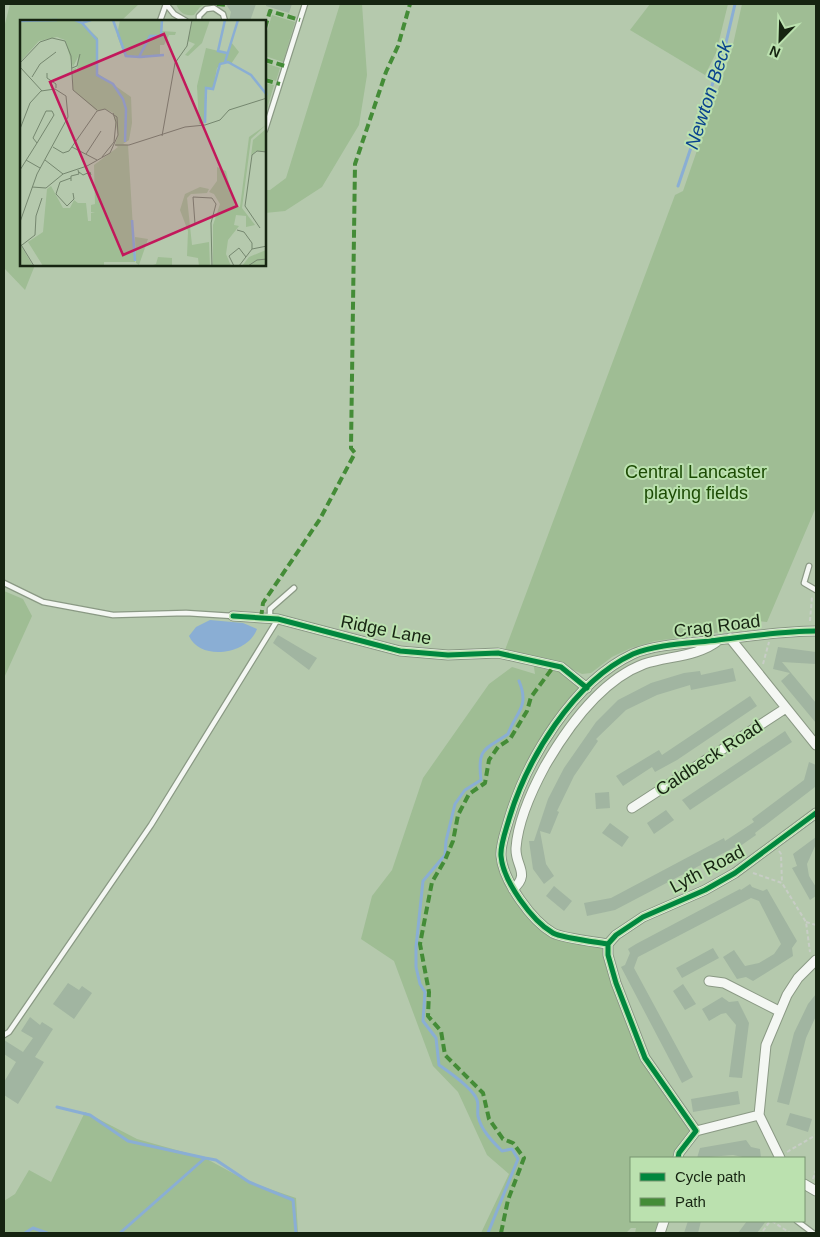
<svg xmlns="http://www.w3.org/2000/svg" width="820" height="1237" font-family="Arial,sans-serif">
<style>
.green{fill:#9fbd94}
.water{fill:#8aaed4}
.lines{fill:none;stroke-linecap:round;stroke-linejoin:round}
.stream{stroke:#8aaed4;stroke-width:3}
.building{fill:#a1b5a1}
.lane-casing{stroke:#8a9984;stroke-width:7}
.street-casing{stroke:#8a9984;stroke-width:11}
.path{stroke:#c7cdc5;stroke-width:2;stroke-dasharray:4 2.5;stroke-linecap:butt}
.lane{stroke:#f4f7f3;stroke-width:4.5}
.street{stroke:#f4f7f3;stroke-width:9}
.quiet{stroke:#448c37;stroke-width:4;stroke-dasharray:8 4;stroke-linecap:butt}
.cycleway-casing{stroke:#bbe1af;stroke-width:8}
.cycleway{stroke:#00873e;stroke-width:5}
.labels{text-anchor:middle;stroke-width:4;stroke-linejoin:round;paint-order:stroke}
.park-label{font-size:18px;fill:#1c4b04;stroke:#bbe1af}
.street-label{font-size:18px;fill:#162411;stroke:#bbe1af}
.water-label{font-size:19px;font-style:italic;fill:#09438e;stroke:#bbe1af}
.inset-river{fill:none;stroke:#8aaed4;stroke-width:2.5}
.inset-road{fill:none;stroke:#75876f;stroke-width:1}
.view{fill:#c2185b;fill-opacity:0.15;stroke:#c2185b;stroke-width:2.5}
.inset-edge{fill:none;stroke:#162411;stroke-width:2.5}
</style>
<rect width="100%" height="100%" fill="#b5c9ad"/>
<path class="green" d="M10,4H139L121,21H21V265H35L25,290L4,268V28Z
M176,4H175H206L200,7L194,15C184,16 180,13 176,4Z
M340,4H362L367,75L359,125L322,187L285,211L265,213V190H270L286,178Z
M650,4H728L716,53L705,75L630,30Z
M742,4H816V507L767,622L751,620L736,630L655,641L631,648L612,657L591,673L582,674L563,665L505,650L675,195L683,191L732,49Z
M272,15L295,22L283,62L265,56V38Z
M265,63L280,68L276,81L265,77Z
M265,83L274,85L265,116Z
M4,591L23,599L32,616L4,678Z
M533,661L561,667L587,688L532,761L501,856L513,889L553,934L608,944V955L642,1049L696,1131L678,1158H631V1221H660L656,1233H635L636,1228H631L626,1233H481L509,1174L487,1155L458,1092L433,1066L394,961L361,939L372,896L392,870L423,778L489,684L512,667L535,674Z
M85,1112L137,1139L205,1158L249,1182L296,1198L298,1233H4V1201L15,1194L29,1170L51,1182Z"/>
<path class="water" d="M210,620L243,623L257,629C248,654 201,662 189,636L196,627Z"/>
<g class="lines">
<path class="stream" d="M678,186L725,47L735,4
M57,1107L90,1115L128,1141L205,1158
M25,1233L33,1228L47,1233
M120,1233L205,1158L216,1160L249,1182L293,1200L296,1233
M488,1233L518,1159L512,1149L502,1151C492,1141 481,1130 478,1116C477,1111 479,1104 477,1100C473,1088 449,1072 439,1065L436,1038L423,1021L425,992L420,984L416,967V947L423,881L445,855L446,841L455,804L465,790L481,780C477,747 485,750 508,734C516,712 530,707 519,681"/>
</g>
<path class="building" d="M226,4H256L250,21H229L231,12Z
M266,4H292L289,13L266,6Z
M278,635L317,658L309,670L273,643Z
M778,647L816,652V664L782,662L816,703V723L781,681L790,673L773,669Z
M733,668L736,681L691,690L690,685L657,695L626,710L596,739L598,741L574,776L557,811L559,812L550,834L540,831L546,864L554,876L544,884L533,869L529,841H534L548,799L564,768L596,722L618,700L651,683L684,673L700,671L701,675Z
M750,696L757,706L677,760L655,772L652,767L623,786L616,776L659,750L662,755Z
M785,731L792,742L690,810L682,800Z
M809,762L816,765L815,787L755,833L756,835L736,849L735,847L615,910L587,916L584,903L611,898L724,838L725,841L754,822L752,819L804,780Z
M609,792L610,808L596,809L595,793Z
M666,810L674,820L654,834L647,823Z
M610,823L629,837L622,847L602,833Z
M816,837V844L807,864L809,876L816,887V896L810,900L792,868L797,866L793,854Z
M750,884L752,887L763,891L767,889L797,941L792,948L793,956L753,981L746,977L737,979L723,957L734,950L745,966L759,963L774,954L781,944L759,901L751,898L638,957L634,968L693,1077L682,1083L621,967L625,965L630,953L628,949L636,944L740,889L741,890Z
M554,886L572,901L564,911L546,896Z
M713,948L719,958L682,978L676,968Z
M68,983L79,990L82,986L92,993L74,1019L53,1004Z
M683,984L696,1004L685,1010L673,991Z
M816,994V1016L806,1038L789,1105L777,1102L794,1033L808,1004Z
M722,997L729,1002L738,1001L749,1023L742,1078L729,1077L736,1025L726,1013L721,1014L709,1021L702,1009Z
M30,1017L40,1025L42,1022L53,1029L35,1057L44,1062L18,1104L4,1095V1082L16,1062L4,1054V1040L23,1052L33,1038L21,1031Z
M738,1091L740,1104L693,1112L691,1099Z
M790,1113L812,1119L808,1132L786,1125Z
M746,1140L751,1147L760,1149L761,1158H747L733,1155L697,1158L700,1148Z
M688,1221H701L698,1233H684Z
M747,1221H766L757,1233H738Z"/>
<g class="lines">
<g class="lane-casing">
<path id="lane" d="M166,4L174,14L186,21
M160,21L166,4
M199,21V16L206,9L214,8L223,14L225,21
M265,130L305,4
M809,566L804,583L816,590
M4,583L43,602L113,615L186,613L233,616
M270,619V609L294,588
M4,1035L9,1032L151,825L278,619
M797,1221L813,1233"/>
</g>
<g class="street-casing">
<path id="street" d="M233,616L278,619L400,651L448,655L498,653L561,667L587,688
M730,638L816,745
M632,808L786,708
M513,889C531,874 515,866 516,848C518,820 532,790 545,766C567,728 601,680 644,664C668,656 698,657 719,640
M608,944C596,942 562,938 553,933C532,921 503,881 501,856C500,845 506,830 509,819C527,759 573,682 633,654C655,644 694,643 718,640C751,636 783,631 816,631
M608,944L616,935L643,917L705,890L735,873L816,813
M608,944V955L616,983L645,1058L696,1131L679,1153L678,1158
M709,981L724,983L779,1011
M696,1131L759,1115
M780,1158L759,1115L766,1045L787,995L798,978L816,960
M804,1184L816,1191
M660,1233L664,1221"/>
</g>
<path class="path" d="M810,621L812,597
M763,664L769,642
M779,851L781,854L782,883
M753,873L782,883L806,922L810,952
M806,922L816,925
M787,1152L816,1135
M813,1179L816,1170
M772,1221L790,1233
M763,1231L770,1221"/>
<use href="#lane" class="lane"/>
<use href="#street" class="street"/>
<path class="quiet" d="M217,4L227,5
M265,28L270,11L300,20
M265,60L285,66
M265,80L280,84
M261,618L263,603L320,519L355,453L351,448L355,164L386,72L398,46L410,4
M501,1233L508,1200L524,1158L513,1143L503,1139L489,1119L483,1093L445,1055L441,1031L428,1016L429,992L420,944L432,882L445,860L453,841L458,815L469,794L485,783L489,760L498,747L510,739L527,711L531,697L554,666"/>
<g class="cycleway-casing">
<path id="cycleway" d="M233,616L278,619L400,651L448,655L498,653L561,667L587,688
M608,944C596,942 562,938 553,933C532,921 503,881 501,856C500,845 506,830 509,819C527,759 573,682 633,654C655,644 694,643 718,640C751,636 783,631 816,631
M608,944L616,935L643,917L705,890L735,873L816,813
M608,944V955L616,983L645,1058L696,1131L679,1153L678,1158"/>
</g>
<use href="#cycleway" class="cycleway"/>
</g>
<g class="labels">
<g class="park-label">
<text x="696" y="478">Central Lancaster<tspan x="696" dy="21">playing fields</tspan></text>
</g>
<g class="street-label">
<text transform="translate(717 626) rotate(-7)" y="6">Crag Road</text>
<text transform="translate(386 630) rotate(11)" y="6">Ridge Lane</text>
<text transform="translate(709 758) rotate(-33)" y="6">Caldbeck Road</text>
<text transform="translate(707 869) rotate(-28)" y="6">Lyth Road</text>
</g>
<g class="water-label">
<text transform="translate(708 95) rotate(-72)" y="7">Newton Beck</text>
</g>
</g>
<g transform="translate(20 20)">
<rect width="246" height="246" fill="#b5c9ad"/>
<path d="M0,0H59L78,18L77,53L111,77L112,103L109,120L103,124L108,125L115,242H84V246H23L8,222L23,212L27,169L31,166L43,188H50L54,180L58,183H66L68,201H71V193H75L71,192V185L75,184L74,145L98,127L95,125L98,115L93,93L85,89L77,91L53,70V49L56,48L57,52L58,37L53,47L45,20L37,17L19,21L0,42ZM100,0H142V11L156,12L155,15H149L144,25H140V36L105,37L97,15ZM172,0H190L182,23L168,36L165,35L175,24L168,21ZM211,22L219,32L211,44L203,42L197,48L193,69L186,68L185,103L179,104L177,66L186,28L207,33ZM246,105L231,119L222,188L235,205L226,207V196L216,195L214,205L219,206L208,220L206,234L211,246H193V205L200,184L194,174L189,172L197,161V147L206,151L215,187H220L229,117ZM246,109V131H236L231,136L233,120ZM180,167L189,169L187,173L171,174L167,178L172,225L189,222L190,246H179L178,238L167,236L168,211L160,190L165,174ZM115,217L128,219L119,245L116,243ZM0,224L13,246H0ZM246,230V246H222L229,237ZM138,237L152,238V246H130L136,244Z" fill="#9fbd94"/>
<path class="inset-river" d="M55,0L62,3L71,0M93,0L106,36L119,37L130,16H141L142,0M205,0L198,31L207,33M0,1L37,0M62,3L77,20V55L93,64L103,79L106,89L105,122M120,37L144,35M205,42L218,0M185,103L186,68L193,69L200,44L208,42L231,55L247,75M112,200L115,241"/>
<path class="inset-road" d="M0,43L20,22L32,18L45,21L51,36L53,70L77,90M0,47L22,71M52,48L57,46L60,34M27,53V58L36,64V68M12,57L20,44L36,32M0,109L10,83L21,71L35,69L46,76M142,116L155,43L167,26L172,0M95,125H109L165,107L185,105L200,100L209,90L247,78M33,127L43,133L49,131L77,91M52,127L77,140M66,134L81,111M82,137L94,122L96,102L93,93M6,140L20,148M25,140L43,154M0,150L17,123L34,95L32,91H26L13,118L17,123M59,152L63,155L70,152L71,155M51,158L40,162L36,174L47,186L54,179L53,173M51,161V156L59,154L58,150M12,167L26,168L43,154L67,146L90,133L98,115L97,97L85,89L77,91M0,202L17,154L48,97L46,76M175,204L173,177L192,178L196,184L191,203L192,246M240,208L225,186L232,135L237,131L247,132M217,210L224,212L232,223V229L219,246M0,223L14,246M2,225L15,215L16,196L22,178M232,229L247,226M214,246L209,236L219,228L226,237M228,246L237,240L247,239"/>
<path class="view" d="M144,14L217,186L103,235L30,62Z"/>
<rect width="246" height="246" class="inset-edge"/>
</g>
<rect width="820" height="1237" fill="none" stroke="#162411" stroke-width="10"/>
<rect x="630" y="1157" width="175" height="65" fill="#bbe1af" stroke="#799570"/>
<rect x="640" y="1173" width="25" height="8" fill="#00873e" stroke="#799570"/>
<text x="675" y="1182" font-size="15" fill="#162411">Cycle path</text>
<rect x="640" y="1198" width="25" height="8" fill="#448c37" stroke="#799570"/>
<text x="675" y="1207" font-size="15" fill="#162411">Path</text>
<g transform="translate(780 40) rotate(203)" stroke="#bbe1af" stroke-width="4" paint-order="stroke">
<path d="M0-4L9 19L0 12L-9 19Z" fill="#162411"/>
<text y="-8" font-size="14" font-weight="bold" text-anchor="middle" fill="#162411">N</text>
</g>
</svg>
